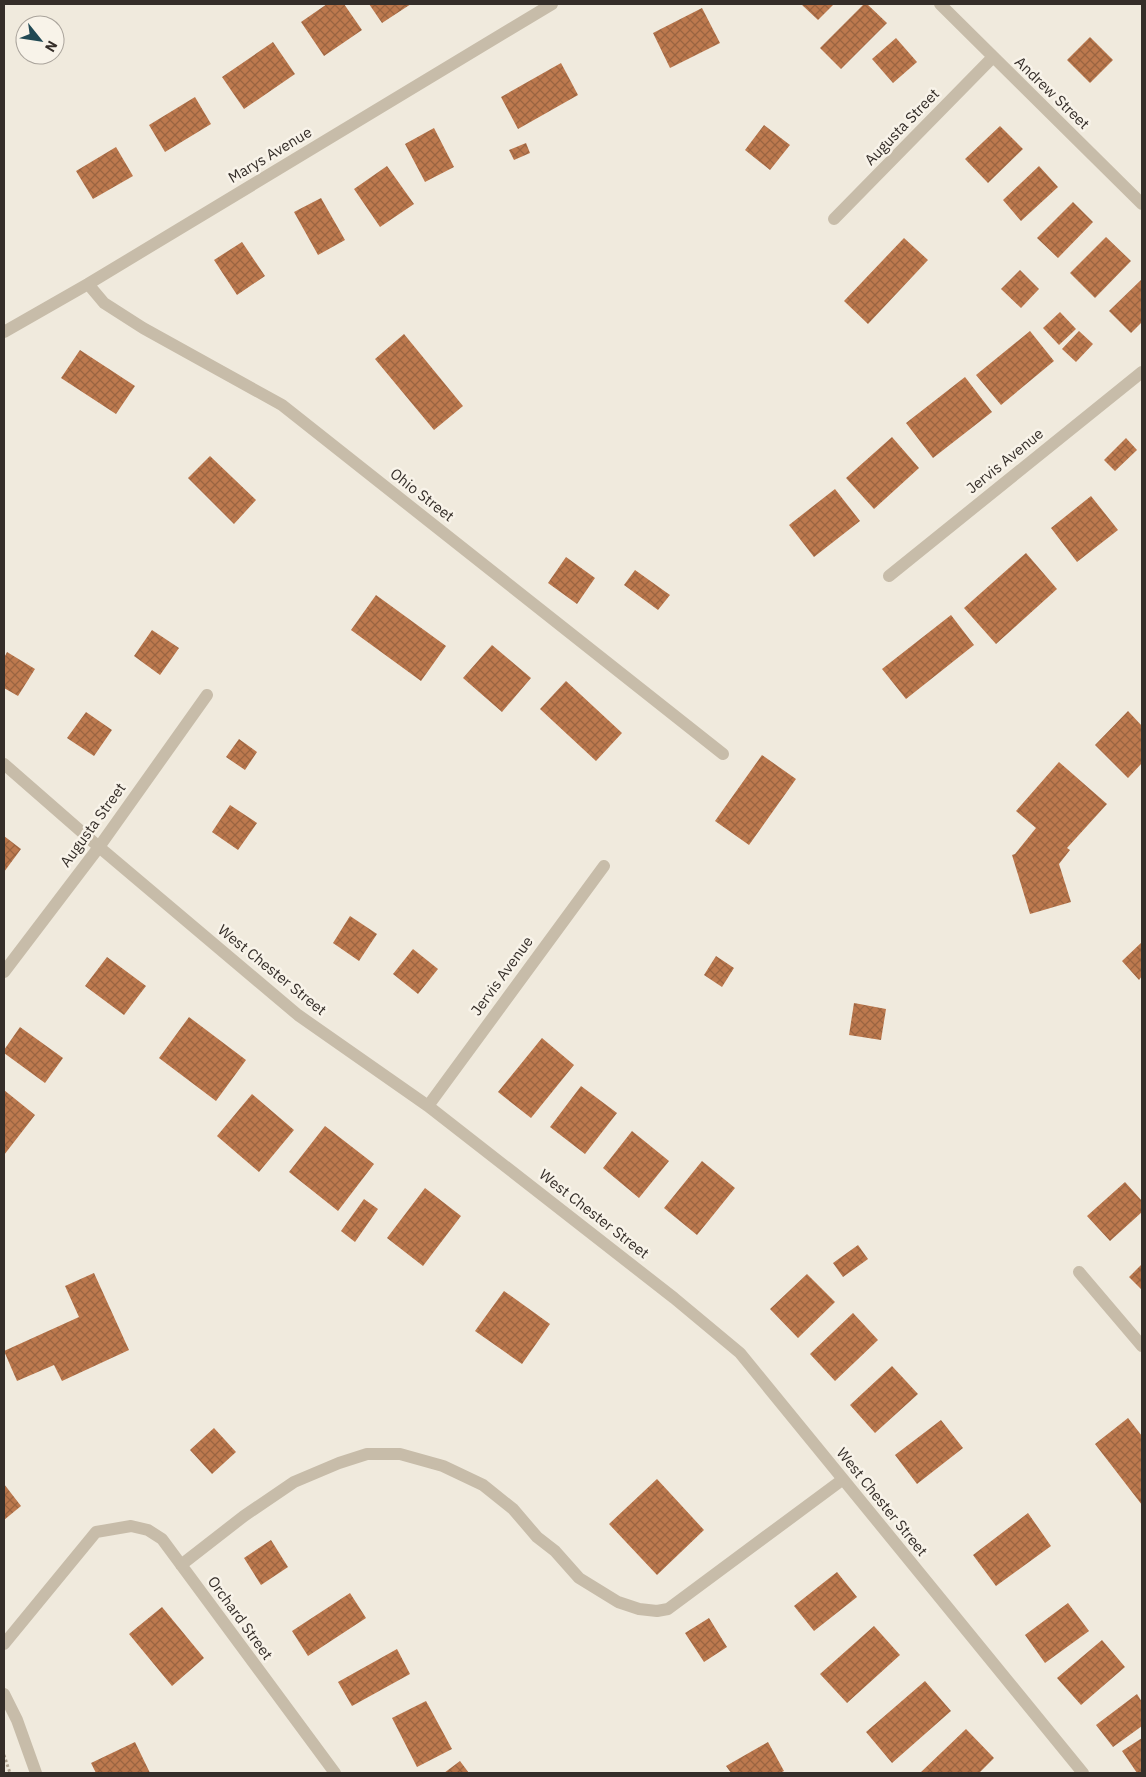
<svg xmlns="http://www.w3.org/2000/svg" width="1146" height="1777" font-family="'IBM Plex Sans',sans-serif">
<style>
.building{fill:url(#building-cross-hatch)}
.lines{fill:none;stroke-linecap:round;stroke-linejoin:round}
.path{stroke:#b3a694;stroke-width:3;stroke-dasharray:2.5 2.5;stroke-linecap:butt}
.minor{stroke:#c7bca9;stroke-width:12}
.labels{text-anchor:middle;stroke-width:5;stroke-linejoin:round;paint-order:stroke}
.street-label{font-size:15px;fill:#352e29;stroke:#f8f3e9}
</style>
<defs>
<pattern id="building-cross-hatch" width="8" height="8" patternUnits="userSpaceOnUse" patternTransform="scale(1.25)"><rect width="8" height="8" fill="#bd794e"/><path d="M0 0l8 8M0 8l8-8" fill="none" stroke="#9a6441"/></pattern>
</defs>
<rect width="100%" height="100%" fill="#f0eadd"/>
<path class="building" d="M327,4H344L362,30L324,56L301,22Z
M369,4H411L382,23Z
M801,4H834L818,20Z
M864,4H867L887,23L841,69L820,48Z
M702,8L720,43L670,68L653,33Z
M1090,37L1113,60L1090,83L1067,60Z
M896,38L917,62L893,83L872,59Z
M273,42L295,74L244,109L222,77Z
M561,63L578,95L518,129L501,97Z
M195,97L211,124L165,152L149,125Z
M764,125L790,145L770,170L745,150Z
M1000,126L1023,149L988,183L965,159Z
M434,128L454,167L425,182L405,144Z
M526,143L530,153L514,160L509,150Z
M116,147L133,176L93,199L76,171Z
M387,166L414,204L380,227L354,189Z
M1039,166L1058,187L1021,221L1003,200Z
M321,198L345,240L318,255L294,212Z
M1073,202L1093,222L1058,258L1037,238Z
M1106,237L1131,261L1095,298L1070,273Z
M904,238L928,260L868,324L844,301Z
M242,242L265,276L237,295L214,260Z
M1020,270L1039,289L1021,308L1001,289Z
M1142,279V322L1131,333L1109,311Z
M1060,312L1076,329L1059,345L1043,328Z
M1030,331L1054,361L1001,405L976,375Z
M1079,331L1093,344L1076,362L1062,349Z
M404,334L463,406L434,430L375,359Z
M80,350L135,386L116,414L61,378Z
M965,377L992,412L933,458L906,423Z
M892,437L919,468L874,509L846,478Z
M1126,438L1137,450L1115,471L1104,460Z
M210,456L256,500L234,524L188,478Z
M835,489L860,521L814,557L789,525Z
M1091,496L1118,530L1077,562L1051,528Z
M1026,553L1057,589L996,644L964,608Z
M566,557L595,578L577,604L548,583Z
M635,570L670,595L658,610L624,585Z
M376,595L446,646L421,681L351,630Z
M951,615L974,645L906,699L882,669Z
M152,630L179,648L160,675L134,656Z
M492,645L531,678L502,712L463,678Z
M7,652L35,669L18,696L4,688V658Z
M566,681L622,733L596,761L540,709Z
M1128,711L1142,726V763L1128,778L1095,745Z
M86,712L112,730L94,756L67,738Z
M239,739L257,752L245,770L226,757Z
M762,755L796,779L749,845L715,821Z
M1059,762L1107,804L1067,848L1070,850L1059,864L1071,902L1030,914L1012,855L1015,854L1036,828L1016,811Z
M230,805L257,823L238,850L212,832Z
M4,836L21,849L4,872Z
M350,916L377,934L359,961L333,943Z
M1142,942V976L1139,980L1122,961Z
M413,949L438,969L418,994L393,974Z
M716,956L734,968L722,987L704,975Z
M107,957L146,986L124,1015L85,986Z
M854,1003L886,1009L881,1040L849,1035Z
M189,1017L246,1060L216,1101L159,1058Z
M20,1027L63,1058L45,1083L4,1053V1050Z
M542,1038L574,1065L531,1118L498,1092Z
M581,1086L617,1113L585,1154L550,1127Z
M4,1090L35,1115L4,1155Z
M252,1094L294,1130L259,1172L217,1136Z
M325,1126L374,1164L338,1211L289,1172Z
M632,1131L669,1161L639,1198L603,1168Z
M702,1161L735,1188L697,1235L664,1208Z
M1125,1182L1142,1201V1212L1110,1241L1087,1216Z
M425,1188L461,1216L423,1266L387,1238Z
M364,1199L378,1209L355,1242L341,1231Z
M858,1245L868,1259L843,1277L833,1263Z
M1142,1264V1290L1129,1277Z
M94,1273L129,1350L62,1381L54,1365L17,1381L4,1351L79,1317L65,1286Z
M807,1274L835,1302L798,1338L770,1309Z
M504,1291L550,1324L522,1364L475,1331Z
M853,1313L878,1340L835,1381L810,1354Z
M892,1366L918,1394L875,1433L850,1405Z
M1128,1418L1142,1436V1505L1095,1444Z
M941,1420L963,1448L917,1484L895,1455Z
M214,1428L236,1452L212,1474L190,1450Z
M657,1479L704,1530L657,1575L609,1524Z
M4,1484L21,1506L4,1520Z
M1028,1513L1051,1546L996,1586L973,1555Z
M271,1540L288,1567L261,1585L244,1558Z
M837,1572L857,1597L814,1631L794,1606Z
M350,1593L366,1618L308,1656L292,1631Z
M1068,1603L1089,1631L1045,1663L1025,1635Z
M162,1607L204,1658L172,1686L129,1634Z
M709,1618L727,1647L704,1662L685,1633Z
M874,1626L900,1655L847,1703L820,1674Z
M1102,1640L1125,1667L1081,1705L1057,1678Z
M397,1649L410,1674L352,1706L338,1682Z
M925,1681L951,1711L892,1763L866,1732Z
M1137,1694L1142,1702V1726L1113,1747L1096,1725Z
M426,1701L452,1749L417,1767L392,1718Z
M966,1729L994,1758L979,1773H920Z
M1142,1738V1773H1137L1122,1751Z
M135,1742L150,1773H96L91,1763Z
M768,1742L784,1771L780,1773H731L726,1766Z
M460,1761L469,1773H444Z"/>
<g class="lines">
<path class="path" d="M4,1755L10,1773"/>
<path class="minor" d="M940,4L1142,204
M834,219L993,57
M88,284L104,303L143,328L282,405L723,754
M4,332L88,284L552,4
M889,576L1142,372
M4,764L99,847L298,1015L428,1106L674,1298L740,1353L1083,1773
M4,972L99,847L207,695
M428,1106L604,866
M1079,1272L1142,1346
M181,1565L244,1516L294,1482L339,1463L367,1454H400L443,1466L483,1485L513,1509L537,1537L555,1551L579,1578L618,1602L639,1609L657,1611L668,1609L842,1480
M4,1644L96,1532L131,1526L148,1530L162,1539L335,1773
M4,1694L17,1720L36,1773"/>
</g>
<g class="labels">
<g class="street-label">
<text transform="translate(1052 93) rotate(44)" y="5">Andrew Street</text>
<text transform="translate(902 127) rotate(-46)" y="5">Augusta Street</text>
<text transform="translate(270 155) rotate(-31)" y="5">Marys Avenue</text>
<text transform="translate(1005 461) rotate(-39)" y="5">Jervis Avenue</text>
<text transform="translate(422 495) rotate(38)" y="5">Ohio Street</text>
<text transform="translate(93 825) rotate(-54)" y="5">Augusta Street</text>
<text transform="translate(272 970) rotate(39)" y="5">West Chester Street</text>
<text transform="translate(502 976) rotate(-54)" y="5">Jervis Avenue</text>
<text transform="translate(594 1214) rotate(38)" y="5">West Chester Street</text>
<text transform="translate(882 1502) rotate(51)" y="5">West Chester Street</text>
<text transform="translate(240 1618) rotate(54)" y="5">Orchard Street</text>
</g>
</g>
<rect width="1146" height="1777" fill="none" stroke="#352e29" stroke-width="10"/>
<g transform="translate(40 40) rotate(120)"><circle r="24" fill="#f8f3e9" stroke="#aaa49c"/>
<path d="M0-4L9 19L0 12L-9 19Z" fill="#214954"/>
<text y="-8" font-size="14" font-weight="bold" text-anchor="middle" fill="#352e29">N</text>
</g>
</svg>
